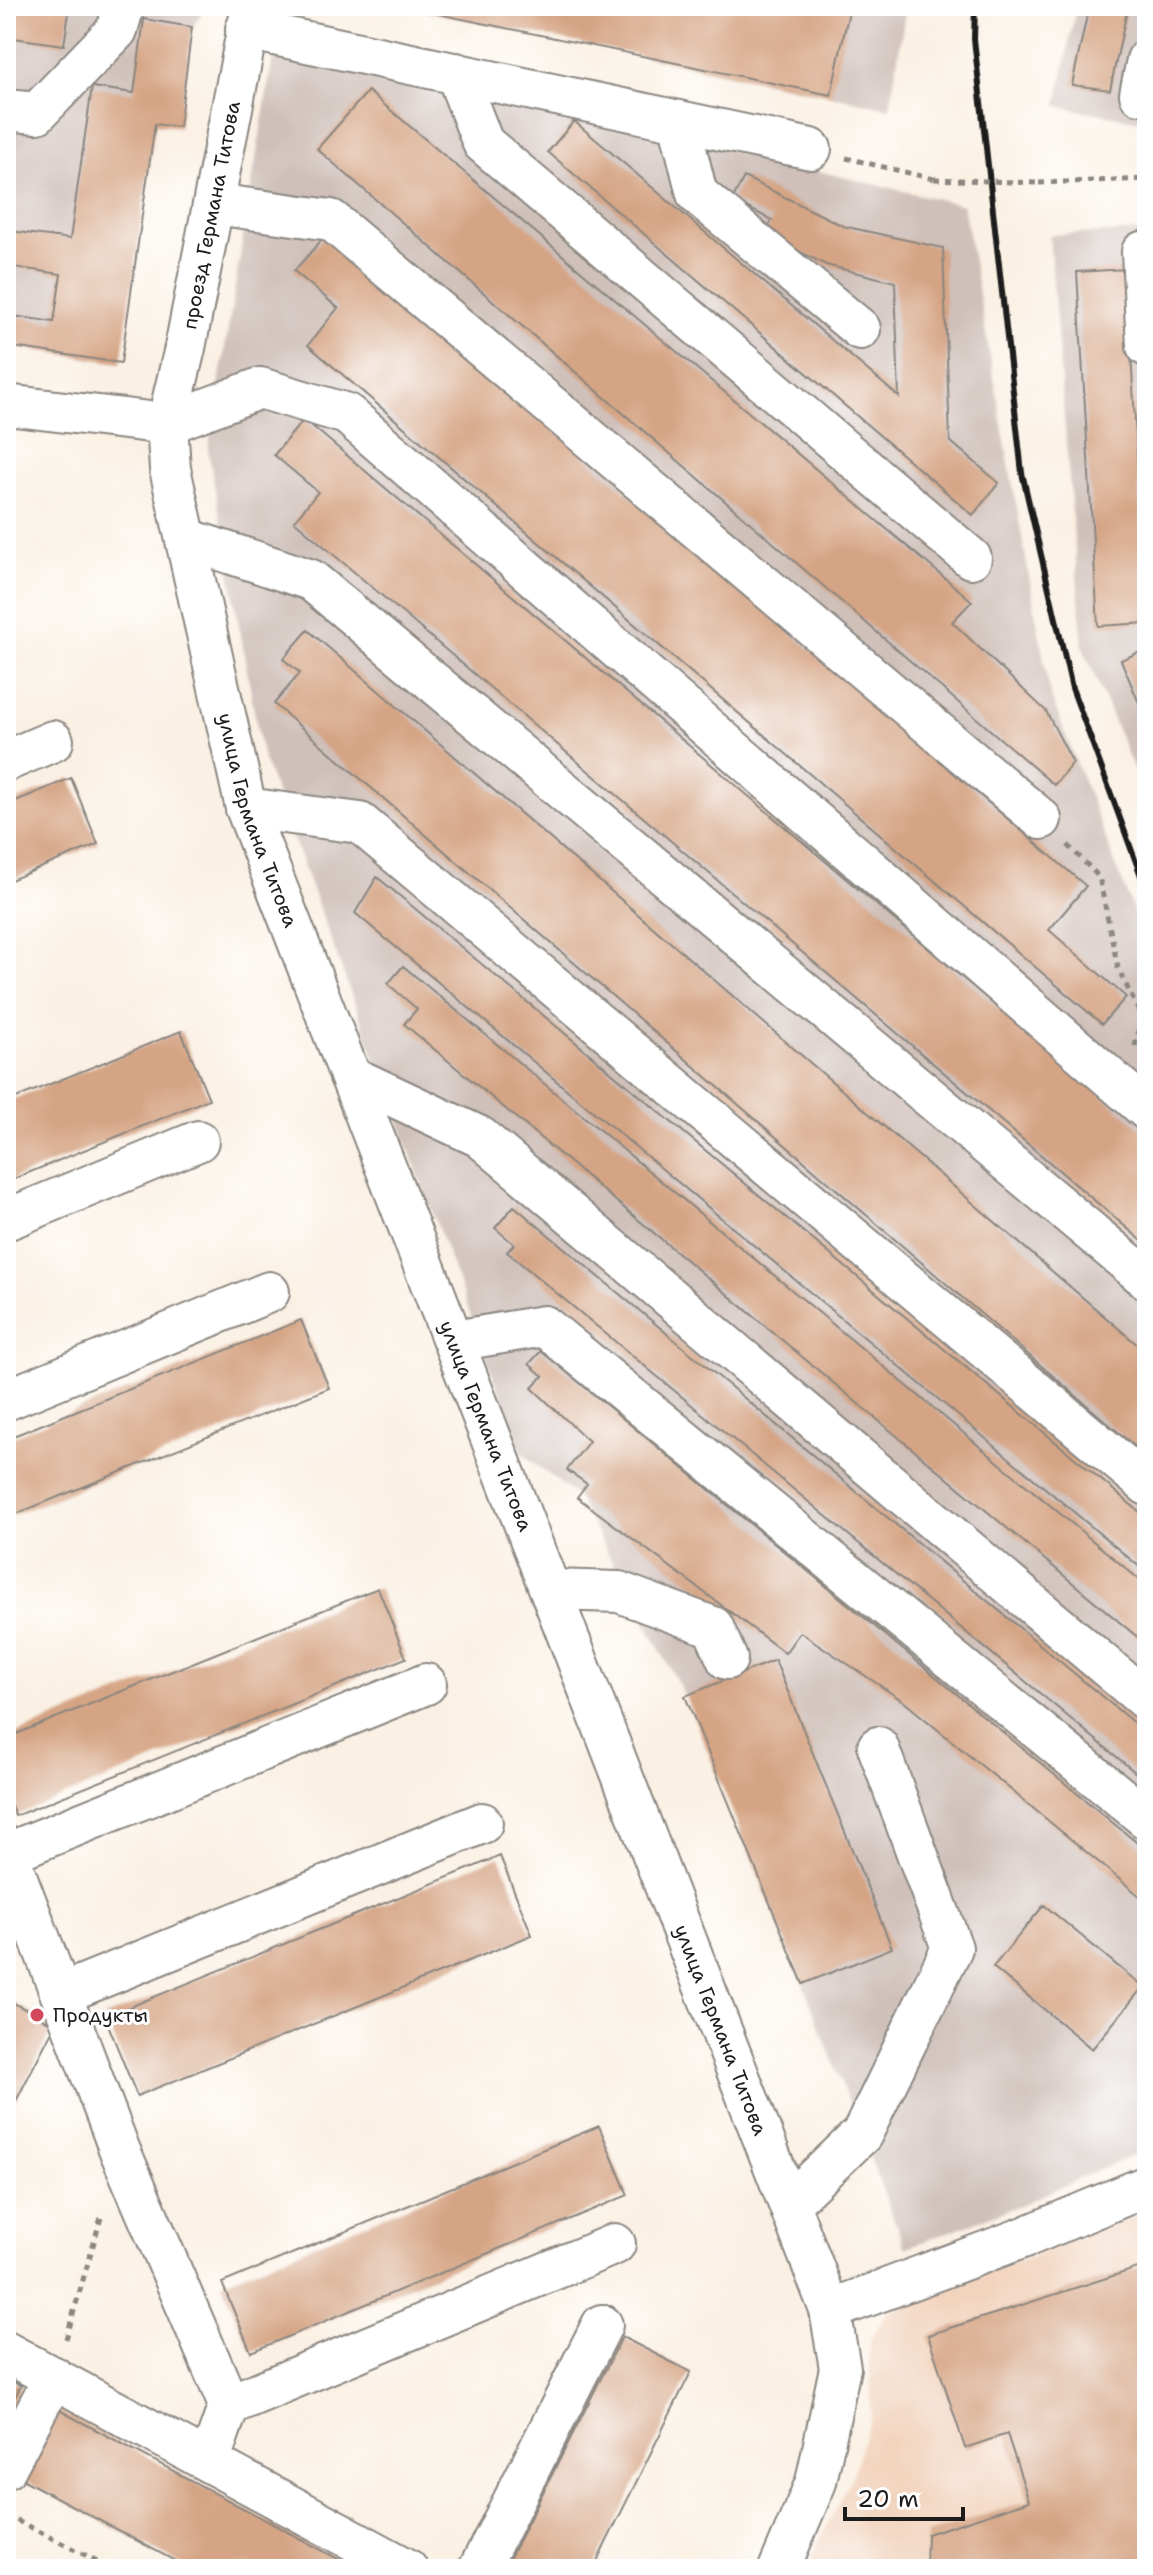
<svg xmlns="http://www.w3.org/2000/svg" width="1153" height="2575" font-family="'Shantell Sans',sans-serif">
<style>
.built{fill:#f2d4be}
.industrial{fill:#cfc0ba}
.building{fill:#d5a484}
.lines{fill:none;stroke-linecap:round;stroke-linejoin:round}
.minor-casing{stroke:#8b8680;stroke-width:44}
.path{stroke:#8b8680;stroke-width:5;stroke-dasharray:6 6;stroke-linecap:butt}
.minor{stroke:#fff;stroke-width:40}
.rail{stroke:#1c1c1c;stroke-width:6}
.path-bridge{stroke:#8b8680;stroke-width:5;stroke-dasharray:6 6;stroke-linecap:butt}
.poi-dot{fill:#d1495b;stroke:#fff;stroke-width:3}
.labels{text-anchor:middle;stroke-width:6;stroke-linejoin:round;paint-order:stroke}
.street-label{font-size:20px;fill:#1c1c1c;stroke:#fff}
.poi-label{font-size:20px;fill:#1c1c1c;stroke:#fff;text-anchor:start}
</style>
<rect width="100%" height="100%" fill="#fff"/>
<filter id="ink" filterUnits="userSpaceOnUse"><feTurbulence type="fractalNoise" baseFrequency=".0125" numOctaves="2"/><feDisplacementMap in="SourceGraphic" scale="16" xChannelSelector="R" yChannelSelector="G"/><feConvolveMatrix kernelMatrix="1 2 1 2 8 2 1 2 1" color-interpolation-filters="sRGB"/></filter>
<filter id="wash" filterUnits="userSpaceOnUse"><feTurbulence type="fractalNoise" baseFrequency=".006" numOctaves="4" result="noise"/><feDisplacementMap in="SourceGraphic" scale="32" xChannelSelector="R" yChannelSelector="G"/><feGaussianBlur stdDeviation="1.8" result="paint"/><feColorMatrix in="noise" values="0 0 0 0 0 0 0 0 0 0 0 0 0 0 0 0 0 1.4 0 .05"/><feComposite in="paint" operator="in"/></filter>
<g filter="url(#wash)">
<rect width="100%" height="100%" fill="#faf0e3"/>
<path class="built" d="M1147,2211V2569H805L851,2478L871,2418L869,2340L888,2312Z"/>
<path class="industrial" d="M6,6H206L192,28L179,127L155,124L121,363L6,346Z
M403,6H906L890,108Z
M1076,6H1147V122L1057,106Z
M275,44L963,205L1050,694L1147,946V2149L1018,2206L905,2248L803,1984L685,1696L577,1497L522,1453L262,755L208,450Z
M1147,231V801L1083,648L1049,235Z"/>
<g id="blocks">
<path class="building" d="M6,6H70L64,45L6,37Z
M414,6H850L831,95L414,9Z
M1089,6H1128L1110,90L1072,85Z
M144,19L192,27L179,127L155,124L121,363L6,346V315L54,322L61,274L6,266L11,231L70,239L92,87L134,93Z
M368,91L972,601L952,622L1046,711L1073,763L1054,785L317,149Z
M574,121L899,397L895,282L826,265L765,234L772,220L732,200L744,177L843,226L943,248L950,441L999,483L973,515L548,152Z
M326,235L1086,886L1049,930L1126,997L1102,1024L308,345L338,308L294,271Z
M1126,269L1147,623L1098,626L1077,272Z
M304,419L1147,1134V1245L294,521L318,492L274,455Z
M308,630L1147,1353V1457L274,704L300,673L283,659Z
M1147,649V722L1121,660Z
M71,778L98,844L6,882V805Z
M377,877L1147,1518V1573L355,913Z
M403,966L1147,1586V1645L404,1024L417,1009L388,984Z
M181,1031L209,1099L6,1182V1102Z
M514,1206L1147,1734V1782L507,1252L514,1244L495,1228Z
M301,1320L329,1388L6,1518V1439Z
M541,1351L1147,1851V1902L903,1701L800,1632L785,1653L577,1497L587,1484L567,1470L589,1441L532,1388L543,1376L529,1364Z
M378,1588L406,1658L15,1816L6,1792V1738Z
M775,1660L892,1948L803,1984L685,1696Z
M500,1856L532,1935L137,2096L105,2017Z
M1044,1905L1143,1987L1092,2049L993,1967Z
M6,1999L55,2025L15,2103L6,2099Z
M599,2126L628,2195L251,2352L222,2283Z
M1147,2265V2569H926L927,2534L1029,2501L1007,2434L965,2448L928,2335Z
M622,2337L691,2372L593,2569H504Z
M6,2378L21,2386L6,2413Z
M59,2410L357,2569H190L22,2479Z"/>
</g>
</g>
<g filter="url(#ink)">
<use href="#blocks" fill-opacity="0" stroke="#8b8680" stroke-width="2"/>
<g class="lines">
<g class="minor-casing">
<g id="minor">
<path id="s1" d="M252,6L185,348L167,424L170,469L246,808L830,2310L840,2368L816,2482L779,2569"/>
<path d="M246,29L811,149"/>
<path d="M456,73L483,143L971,558"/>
<path d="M1140,94L1147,60"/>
<path d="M6,110L37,113L117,30L124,6"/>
<path d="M679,121L697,194L860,329"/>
<path d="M214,204L331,220L1041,819"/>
<path d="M1147,251L1142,252L1147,346"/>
<path d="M6,405L167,424L260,388L347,414L1147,1110"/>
<path d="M187,539L311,580L1147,1279"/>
<path d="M6,761L53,741"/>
<path d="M246,808L360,823L1147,1485"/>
<path d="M350,1076L480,1137L1147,1701"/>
<path d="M6,1220L198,1141"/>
<path d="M454,1341L544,1326L1147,1819"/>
<path d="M6,1400L269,1292"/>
<path d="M551,1590L619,1592L713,1627L727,1659"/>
<path d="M6,1849L120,2151L229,2405L209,2462"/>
<path d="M8,1853L426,1684"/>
<path d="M61,1994L482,1823"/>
<path d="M790,2203L862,2134L952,1948L878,1747"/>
<path d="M830,2310L1025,2237L1147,2186"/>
<path d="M6,2352L407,2569"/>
<path d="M229,2405L615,2244"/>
<path d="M6,2468L54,2377"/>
<path d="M479,2569L602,2325"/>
</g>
</g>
<path class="path" d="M846,158L934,179
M1039,183L1147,179
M1068,845L1099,877L1118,968L1142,1018L1135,1046
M66,2339L102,2214
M6,2515L113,2569"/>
<use href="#minor" class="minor"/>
<path class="rail" d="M975,6L974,39L1022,473L1072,688L1147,892"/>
<path class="path-bridge" d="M934,179L1039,183"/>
</g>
</g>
<circle class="poi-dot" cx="37" cy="2015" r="8"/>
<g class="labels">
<g class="street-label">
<text transform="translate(211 215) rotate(-79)" y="7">проезд Германа Титова</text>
<text dy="7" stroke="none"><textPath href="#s1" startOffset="834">улица Германа Титова</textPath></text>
<text dy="7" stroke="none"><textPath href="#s1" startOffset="1482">улица Германа Титова</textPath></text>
<text dy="7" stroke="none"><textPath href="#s1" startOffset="2130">улица Германа Титова</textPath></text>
</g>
<g class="poi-label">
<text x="53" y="2022">Продукты</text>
</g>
</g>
<rect width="1153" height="2575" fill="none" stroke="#fff" stroke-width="32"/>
<path d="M845 2507v12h118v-12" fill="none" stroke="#1c1c1c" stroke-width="4"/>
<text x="857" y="2507" font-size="24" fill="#1c1c1c" stroke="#ffffff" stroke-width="6" paint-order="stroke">20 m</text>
</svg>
